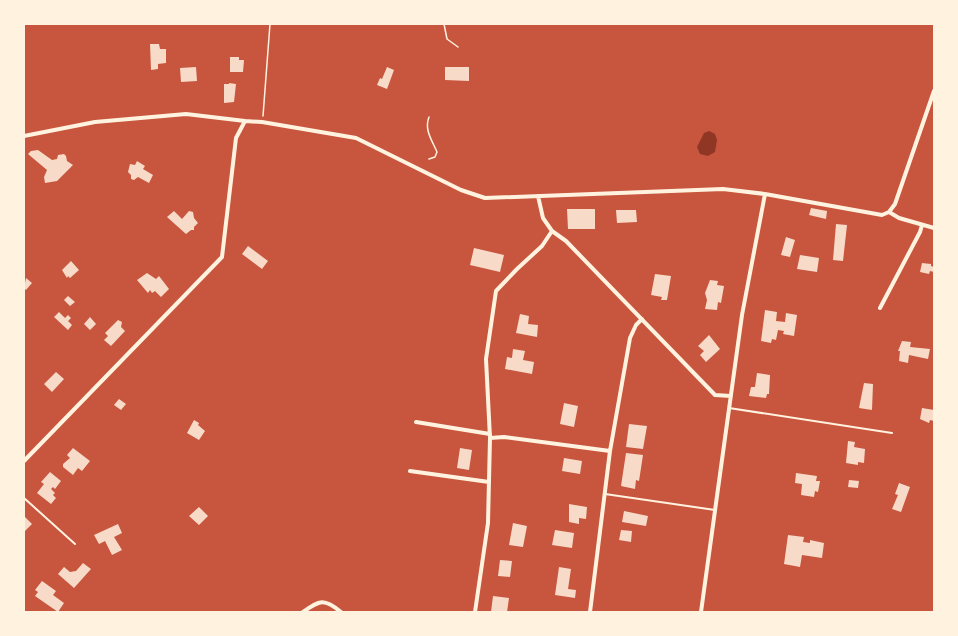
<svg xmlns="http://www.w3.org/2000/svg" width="958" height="636" font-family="Commissioner,sans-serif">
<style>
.water{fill:#8f3625}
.building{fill:#f7dbc8}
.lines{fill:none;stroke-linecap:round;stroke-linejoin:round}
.path{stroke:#fff3e0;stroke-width:1.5}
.service{stroke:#fff3e0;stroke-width:2}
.minor{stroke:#fff3e0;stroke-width:4}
</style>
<rect width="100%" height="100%" fill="#c8553d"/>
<path class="water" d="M709,131L715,134L717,140L715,152L708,156L700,154L697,147L704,133Z"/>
<path class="building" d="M150,44H159L160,49H166V63L158,64V69L151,70Z
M230,57H239V60H244L243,72H230Z
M196,67L197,81L181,82L180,68Z
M387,67L394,70L387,89L377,85L380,78L382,79Z
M445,67H469V81L445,80Z
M229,83L236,84L234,102L224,103V84H229Z
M38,150L52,160L57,159L58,155L64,154L66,156L67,161L73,165L57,181L45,183L44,177L47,170L28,154L31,151Z
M137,161L145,166L143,169L153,175L149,183L138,177L134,180L131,179V175L128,172L130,164L135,165Z
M811,208L827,211L826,219L809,215Z
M567,209H595V229H568Z
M616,210H636L637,222L617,223Z
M174,211L182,219L189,211L193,212L194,218L198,223L194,227V230H191L186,234L167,217Z
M836,224L847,225L843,261L833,260Z
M786,237L795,240L790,257L781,255Z
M248,246L268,261L262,269L242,254Z
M474,248L504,255L500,272L470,265Z
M800,255L819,258L817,272L797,269Z
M71,261L79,270L70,278L68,276L67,278L62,270Z
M922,263L931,264V266L934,267V272L930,271L929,274L920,272Z
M147,273L156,279L159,276L169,289L161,297L155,291L152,293L150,290L148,293L137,280Z
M655,274L671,276L667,300H661L662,297L651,295Z
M26,278L32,283L26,290L24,288Z
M710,280L718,281L717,285L724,286L721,303L718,302L717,310L705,309L707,300L705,293Z
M68,296L75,302L70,306L64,300Z
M765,310L777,312L776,321L785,322L786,313L797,315L794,336L783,334L784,331L778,330L776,340L772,339L771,343L761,341Z
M59,312L65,318L68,315L71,318L68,321L72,325L68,330L54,317Z
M520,314L529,316L528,324L538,325L537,337L516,333Z
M90,317L96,324L90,330L84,324Z
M118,320L122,322L121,327L125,331L111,346L104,340L108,336L105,333Z
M709,335L720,349L706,362L700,355L704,351L698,346Z
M902,341L911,342L910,347L930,349L928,359L909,355L908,363L899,361L900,351H898Z
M513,349L525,351L523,360L534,362L532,374L505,369L507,357L512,358Z
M56,372L64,379L52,392L44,384Z
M757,373L770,375L769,394H767L766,398L749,396L751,387H755Z
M864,383L873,384L872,410L859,408Z
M119,399L126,404L121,410L114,405Z
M564,403L578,406L574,427L560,424Z
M922,408L934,410V421L930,420L929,423L920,419Z
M194,420L199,423L198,425L205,431L199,440L187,433Z
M629,424L647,426L643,449L626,447Z
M848,441L855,442L854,447L865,449L864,463L858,462V465L846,463Z
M73,448L90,461L82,471L78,468L73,475L63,467V464L70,458L67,455Z
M460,448L472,450L469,470L457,468Z
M626,453L643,455L639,481L636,480L635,489L621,486Z
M564,458L582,461L580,474L562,471Z
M50,472L61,481L55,489L53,487L51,489L55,493L53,495L56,498L51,504L37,493L44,484L41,482Z
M796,473L817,476L816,481H820L818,492L815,491L814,497L801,495L802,484L795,483Z
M849,480L859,481L858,488L848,487Z
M899,483L910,487L901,512L892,509L898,495L895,494Z
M569,504L587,507L586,519L579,518V524L569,522Z
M199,507L208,516L199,525L189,516Z
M624,511L648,516L646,526L622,522Z
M24,516L32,524L24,532Z
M513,523L527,526L523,547L509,545Z
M118,524L122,533L114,537L122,550L112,555L105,541L99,544L94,535Z
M555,530L574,533L572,548L552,545Z
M621,530L632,531L631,542L619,540Z
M788,535L804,537L803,542L810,543V540L824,543L822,558L802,555L800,567L784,564Z
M500,560L512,561L510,577L498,576Z
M83,563L91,569L74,588L58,574L64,567L70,572L76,571Z
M559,567L571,569L568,589L576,590L575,598L555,595Z
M42,581L56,591L53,595L64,603L58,612L35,596L38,592L35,590Z
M493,596L509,598L507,612H491Z"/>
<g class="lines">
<path class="path" d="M444,24L447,39L458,47
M263,116L270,24
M429,117C424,130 432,140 437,152L435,157L429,159"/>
<path class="service" d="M729,408L892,433
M605,494L715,510
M24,498L75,544"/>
<path class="minor" d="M24,136L95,122L186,114L245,121
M889,212L899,218L934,228
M552,231L566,241L715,395L731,396
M880,308L920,232L922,225
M416,422L490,434
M490,438L504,437L610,451
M24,461L222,257L236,138L245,121L262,122L356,138L461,190L485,198L723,189L765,194L882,215L889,212L895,204L934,91
M410,471L489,482
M303,612C320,600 324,598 341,612
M475,612L488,523L490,438L486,359L496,291L517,269L542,246L552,231L543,218L538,196
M590,612L610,451L630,338L636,325L642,319
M701,612L742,315L765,194"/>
</g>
<rect width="958" height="636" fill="none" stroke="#fff3e0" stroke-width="50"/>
</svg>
